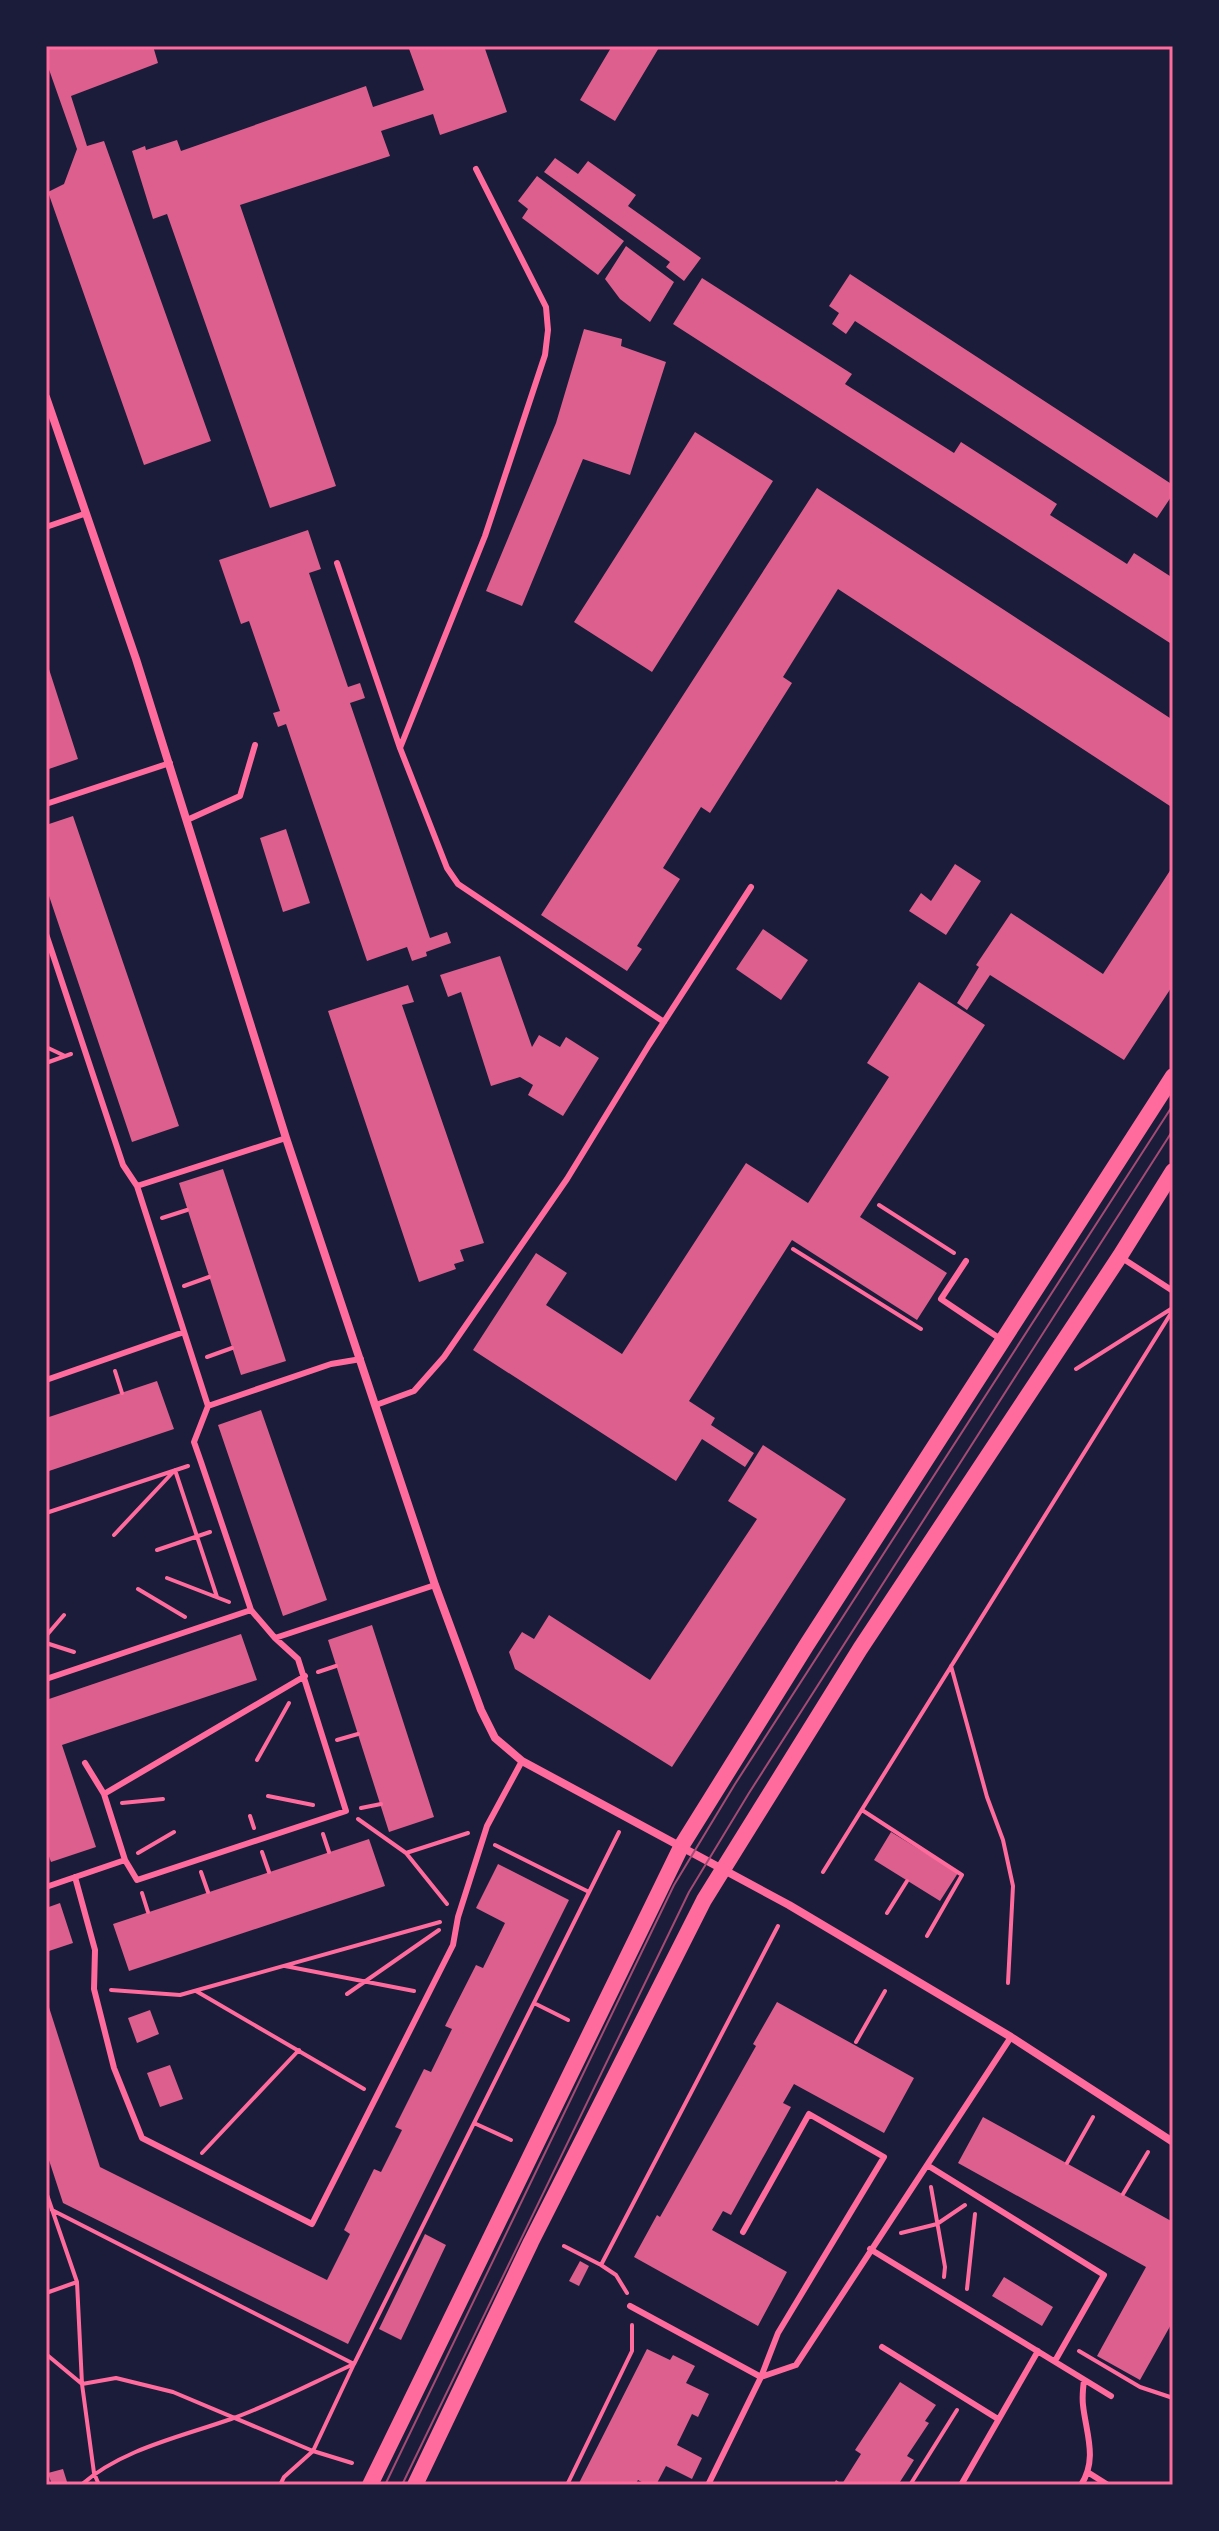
<svg xmlns="http://www.w3.org/2000/svg" width="1219" height="2531" font-family="Ubuntu,sans-serif">
<style>
.building{fill:#dd5f8e}
.lines{fill:none;stroke-linecap:round;stroke-linejoin:round}
.path{stroke:#ff6b9d;stroke-width:4}
.service{stroke:#ff6b9d;stroke-width:6}
.minor{stroke:#ff6b9d;stroke-width:8}
.secondary{stroke:#ff6b9d;stroke-width:16}
.tram{stroke:#a44b75;stroke-width:2}
.neatline{fill:none;stroke:#ff6b9d;stroke-width:3}
</style>
<rect width="100%" height="100%" fill="#1b1b3a"/>
<path class="building" d="M46,46H153L158,63L71,96L87,146L104,141L211,441L144,465L48,192L64,184L77,149L46,61Z
M408,46H484L507,112L440,135L433,114L381,131L390,156L240,205L336,486L270,508L167,214L153,219L132,151L145,146L146,150L177,140L181,151L366,86L373,107L424,90Z
M612,46H660L615,121L580,100Z
M555,158L578,174L588,161L636,195L628,206L701,258L684,281L666,267L670,262L544,172Z
M537,176L624,241L598,275L522,218L528,209L518,201Z
M626,246L674,282L650,322L620,299L605,279Z
M850,274L1173,485V494L1157,518L855,321L846,334L832,324L839,313L829,306Z
M702,278L852,374L845,384L954,453L961,442L1057,504L1050,515L1127,564L1134,553L1173,578V638L1170,643L673,324Z
M584,329L622,339L621,346L666,362L630,475L583,459L522,606L486,591L556,423Z
M695,432L773,481L652,672L574,622Z
M817,488L1173,720V808L838,589L783,677L792,683L710,813L701,807L663,868L680,879L637,946L642,949L627,971L541,915Z
M308,530L321,569L309,573L348,687L360,683L365,698L350,703L430,938L447,932L451,943L426,952L427,956L412,961L407,947L367,961L286,724L278,727L273,713L280,711L249,621L241,624L219,560Z
M47,663L78,759L46,770V664Z
M73,816L179,1126L132,1142L46,887V825Z
M286,829L310,903L283,912L260,838Z
M955,864L981,881L946,935L909,911L921,893L931,901Z
M1173,866V985L1124,1060L990,975L967,1010L957,1003L979,967L976,965L1011,913L1103,974Z
M763,929L808,960L781,1000L736,969Z
M500,956L532,1047L539,1035L560,1047L566,1037L599,1058L563,1116L528,1095L533,1085L520,1077L491,1086L461,992L448,997L440,975Z
M919,982L985,1025L860,1217L947,1273L917,1320L792,1240L689,1401L715,1418L711,1425L754,1453L745,1467L702,1439L676,1481L473,1350L536,1253L567,1273L546,1305L622,1354L746,1163L808,1203L889,1077L867,1063Z
M408,985L414,1002L402,1005L484,1243L460,1250L464,1261L454,1264L456,1269L419,1282L328,1011Z
M223,1169L286,1361L241,1375L179,1183Z
M157,1381L174,1429L46,1472V1418Z
M261,1410L327,1600L283,1616L218,1425Z
M763,1445L846,1499L672,1767L515,1669L509,1652L522,1632L534,1639L549,1615L650,1680L757,1519L728,1501Z
M372,1625L434,1817L389,1832L328,1640Z
M241,1634L257,1680L62,1745L96,1847L51,1862L46,1848V1700Z
M891,1832L958,1873L940,1901L874,1860Z
M369,1839L385,1886L129,1971L113,1924Z
M498,1864L569,1900L348,2344L63,2203L46,2151L47,2001L100,2167L327,2280L350,2234L344,2230L374,2169L381,2172L402,2130L395,2127L424,2069L431,2072L452,2029L445,2026L476,1965L483,1968L505,1923L476,1908Z
M60,1903L73,1943L46,1952V1908Z
M777,2002L914,2078L884,2133L794,2084L783,2103L791,2107L731,2215L723,2211L712,2230L787,2272L758,2326L634,2257L657,2215L660,2217L756,2046L753,2044Z
M150,2010L159,2034L137,2043L128,2018Z
M170,2065L183,2099L160,2107L147,2073Z
M983,2117L1173,2222V2321L1140,2380L1097,2356L1146,2267L958,2163Z
M425,2234L446,2245L401,2340L379,2329Z
M580,2261L589,2266L579,2286L569,2281Z
M1004,2277L1053,2307L1042,2326L992,2296Z
M647,2349L670,2360L673,2355L695,2366L686,2383L709,2394L698,2417L692,2414L677,2445L702,2458L692,2479L666,2466L656,2485L648,2482L647,2485L638,2480L635,2485H578Z
M900,2382L936,2405L925,2421L929,2423L907,2456L914,2460L898,2485H833L836,2480L842,2484L861,2454L855,2450Z
M63,2469L68,2485H52L48,2473Z"/>
<g class="lines">
<path class="path" d="M46,1047L65,1056
M46,1063L71,1054
M879,1205L954,1253
M162,1218L187,1210
M793,1249L921,1329
M184,1286L209,1277
M207,1357L232,1348
M1076,1369L1171,1309
M115,1371L122,1393
M46,1513L188,1466
M114,1535L175,1470L217,1597
M157,1550L210,1532
M167,1578L229,1602
M138,1589L185,1617
M46,1636L64,1615
M46,1643L74,1652
M951,1666L987,1797L1003,1840L1013,1886L1008,1983
M318,1672L336,1666
M337,1740L358,1734
M257,1760L289,1703
M268,1796L313,1805
M122,1803L163,1799
M361,1808L381,1804
M862,1810L962,1875L927,1936
M250,1816L254,1828
M358,1819L406,1853L468,1833
M323,1834L329,1852
M495,1845L589,1892
M262,1852L269,1872
M138,1853L174,1832
M406,1853L447,1904
M201,1872L208,1892
M823,1872L1173,1310
M142,1893L148,1912
M887,1913L907,1881
M285,1966L414,1991
M111,1990L180,1995L440,1922
M196,1991L364,2089
M347,1994L439,1930
M534,2003L568,2020
M856,2042L885,1991
M474,2123L511,2140
M202,2153L299,2050
M1067,2163L1093,2117
M931,2187L945,2267L944,2277
M46,2192L77,2282
M1123,2194L1148,2152
M52,2210L354,2364L619,1832
M901,2233L937,2224L965,2205
M564,2246L601,2265
M967,2289L975,2214
M46,2293L77,2282L82,2384L94,2473L99,2485
M627,2293L616,2275L601,2265L778,1926
M1079,2351L1140,2387L1173,2398
M46,2354L82,2384L116,2378L173,2392L313,2451L352,2463
M81,2485C122,2449 180,2437 231,2419C273,2404 314,2382 354,2364
M280,2485L284,2477L313,2451L353,2366
M567,2485L632,2351V2325
M910,2485L957,2410"/>
<path class="service" d="M46,527L84,514
M337,563L400,748L447,868L458,884L664,1022
M400,748L485,536L545,355L548,330L546,307L476,169
M46,804L170,763
M187,820L240,796L255,745
M46,934L123,1165L137,1186
M1122,1258L1173,1291
M966,1261L941,1299L1002,1340
M46,1380L184,1332
M376,1405L414,1391L444,1357L567,1179L649,1045L751,887
M208,1406L331,1364L361,1359
M275,1638L435,1585
M46,1679L251,1610
M85,1763L104,1794L125,1860L137,1880L346,1811L298,1659L275,1638L251,1610L201,1462L194,1442L208,1406L137,1186L286,1138
M104,1794L305,1676
M75,1877L95,1950L94,1989L114,2068L142,2138L312,2224L453,1945L458,1917L487,1826L522,1761
M46,1887L125,1860
M927,2165L1104,2275L1055,2361
M870,2249L1111,2396
M630,2306L761,2377L796,2365L1011,2037
M882,2347L998,2419
M1089,2473L1108,2485
M708,2485L761,2377L778,2333L884,2157L809,2114L743,2232
M961,2485L1038,2351
M1081,2485C1098,2459 1086,2433 1083,2405C1082,2397 1083,2388 1084,2380"/>
<path class="minor" d="M46,397L136,659L286,1138L435,1585L481,1710L495,1738L522,1761L789,1905L1011,2037L1173,2142"/>
<path class="secondary" d="M370,2485L682,1845L806,1646L1173,1076
M415,2485L531,2242L704,1900L860,1649L1120,1256L1173,1171"/>
<path class="tram" d="M385,2485L674,1885L735,1784L1173,1105
M402,2485L689,1892L749,1793L1173,1130"/>
</g>
<rect width="1219" height="2531" fill="none" stroke="#1b1b3a" stroke-width="96"/>
<rect x="48" y="48" width="1123" height="2435" class="neatline"/>
</svg>
